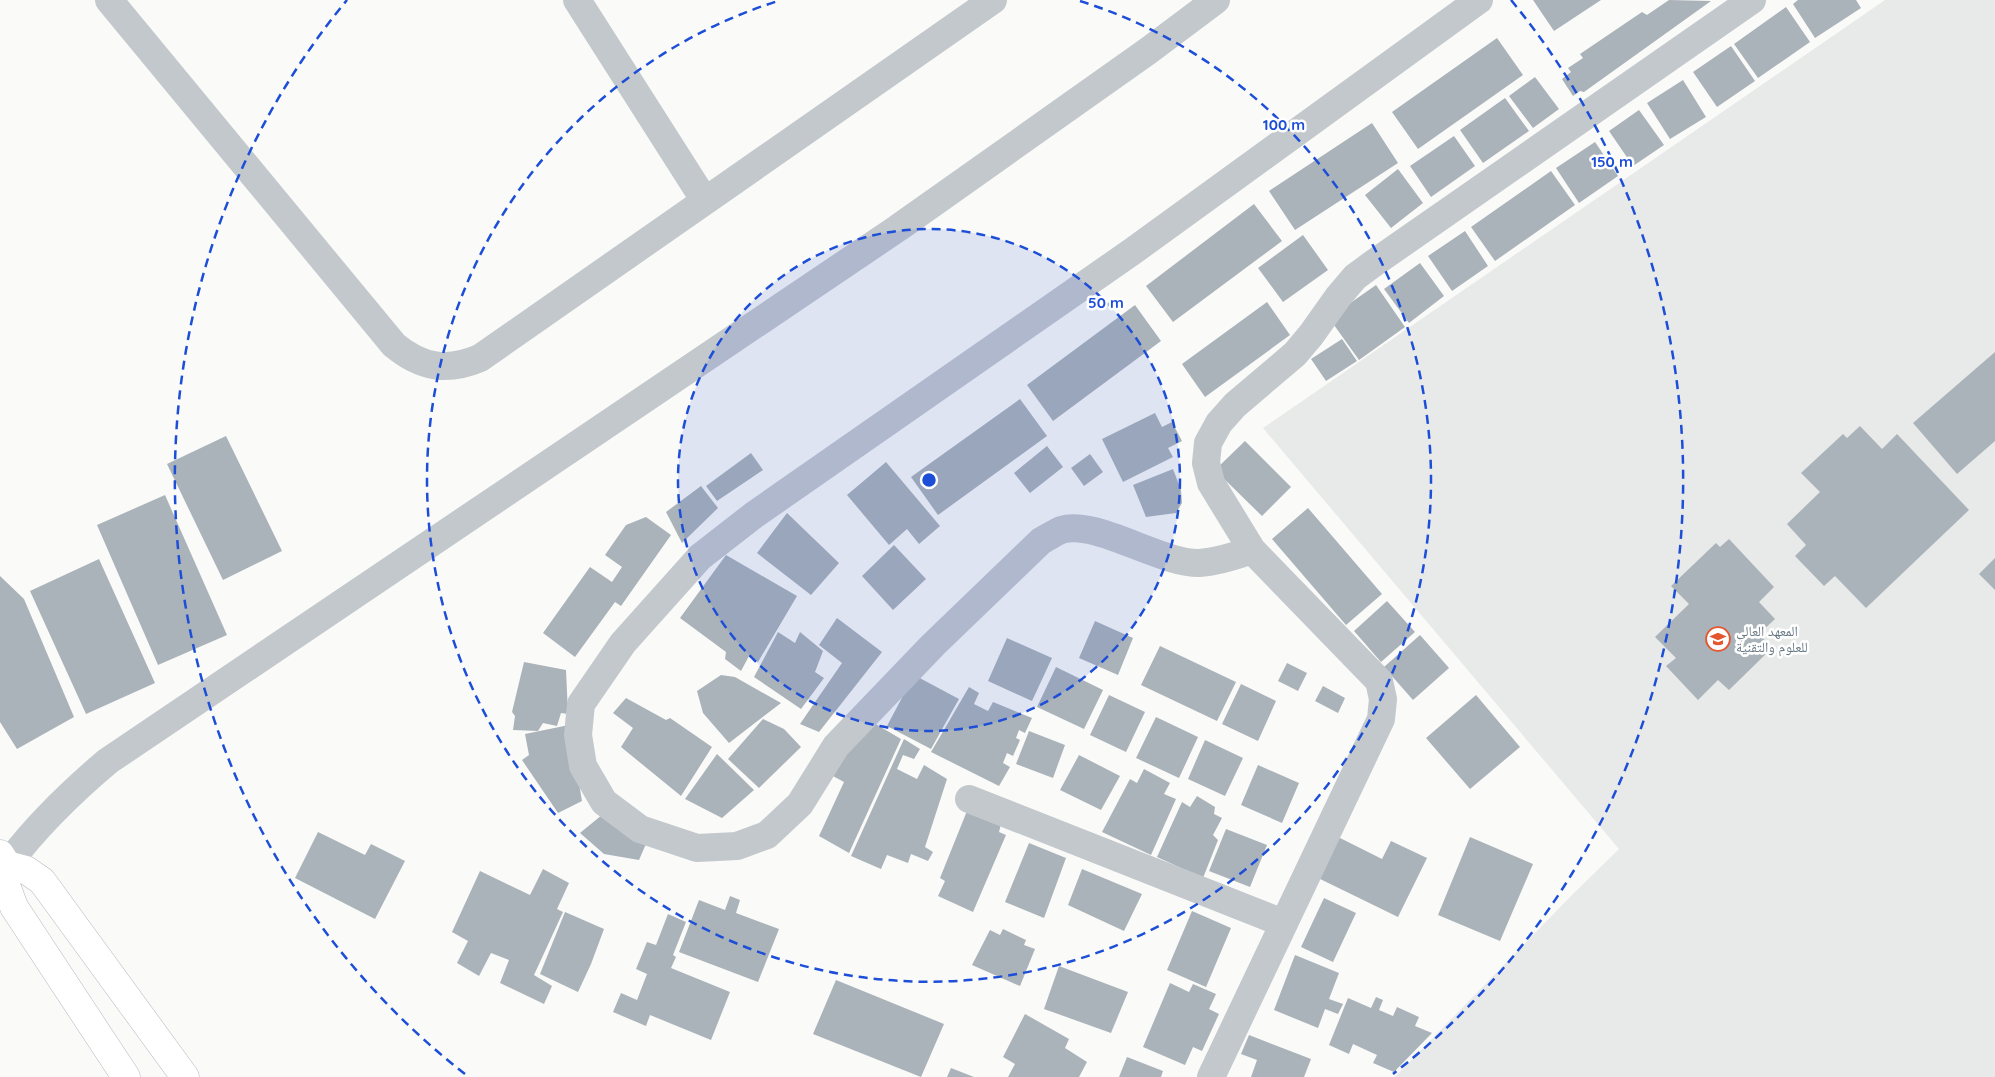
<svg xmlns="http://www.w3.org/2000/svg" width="1995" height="1077" font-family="Quicksand,'Noto Naskh Arabic',sans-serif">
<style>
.built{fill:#e8e9e9}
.building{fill:#aab3b9}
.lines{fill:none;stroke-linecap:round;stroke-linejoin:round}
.primary-casing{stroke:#b5babe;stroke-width:29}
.minor{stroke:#c3c8cc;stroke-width:28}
.primary{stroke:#fff;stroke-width:28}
.ring{fill:none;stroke:#1d4ed8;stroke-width:2.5;stroke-dasharray:9 6}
.labels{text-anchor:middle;stroke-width:5;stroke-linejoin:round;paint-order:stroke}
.poi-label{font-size:14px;fill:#657683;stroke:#fff;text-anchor:start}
.centre{fill:#1d4ed8;stroke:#fff;stroke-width:2.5}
.ring-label{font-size:15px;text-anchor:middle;font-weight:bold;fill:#1d4ed8;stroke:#fff;stroke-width:5;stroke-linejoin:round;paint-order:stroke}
</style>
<rect width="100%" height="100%" fill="#fafaf8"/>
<path class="built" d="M1885,0H1995V1077H1395L1572,895L1619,849L1263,428Z"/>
<path class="building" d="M1533,0H1601L1554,31Z
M1669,0L1711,1L1584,92L1580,91L1573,96L1562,79L1571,72L1568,68L1583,58L1580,54L1642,12L1647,15Z
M1798,0H1856L1861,8L1815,38L1793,4Z
M1786,7L1810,42L1758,78L1734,44Z
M1497,38L1523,75L1418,149L1392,112Z
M1731,46L1755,81L1717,107L1693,72Z
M1535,77L1559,109L1533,128L1509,96Z
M1683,80L1706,117L1670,139L1647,103Z
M1505,98L1529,131L1483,163L1460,130Z
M1639,110L1664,145L1633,166L1609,131Z
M1372,123L1398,163L1295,230L1269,191Z
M1454,136L1475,166L1431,197L1410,166Z
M1595,142L1618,176L1579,203L1556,168Z
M1398,169L1423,203L1391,228L1365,195Z
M1551,171L1575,205L1495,261L1471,227Z
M1254,204L1282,241L1173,322L1146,286Z
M1465,231L1488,266L1452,291L1428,256Z
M1303,235L1328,270L1283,302L1258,268Z
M1420,263L1444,296L1409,323L1384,289Z
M1376,285L1405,327L1359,360L1329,318Z
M1267,302L1290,335L1205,397L1182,364Z
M1135,305L1161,341L1053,421L1027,385Z
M1342,339L1357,361L1326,381L1311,359Z
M1995,352V441L1957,474L1913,423Z
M1020,399L1047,436L938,515L911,477Z
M1155,413L1162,427L1172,422L1182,441L1168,448L1173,457L1123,482L1102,439Z
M1860,426L1882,449L1897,434L1969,510L1866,608L1835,576L1824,586L1795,556L1806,545L1787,524L1820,492L1801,473L1843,434L1847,438Z
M226,436L282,551L223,580L167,464Z
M1245,441L1291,487L1262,516L1215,470Z
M1047,446L1063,467L1030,493L1014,473Z
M751,453L763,470L717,501L706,486Z
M1090,454L1103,472L1084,486L1071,468Z
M886,462L940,526L919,544L907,529L889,545L847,495Z
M1173,469L1181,490L1182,503L1176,513L1146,517L1133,485Z
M701,486L718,508L682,543L666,512Z
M165,495L227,635L158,665L97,525Z
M1308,508L1382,594L1346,625L1272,539Z
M787,513L839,563L811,595L757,553Z
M646,517L671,535L621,606L615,602L575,657L543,633L590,567L612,582L622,567L605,555L626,525Z
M1729,539L1774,587L1759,602L1775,619L1759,634L1772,648L1729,690L1718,680L1698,700L1666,666L1676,658L1655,637L1689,604L1671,586L1716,543L1720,547Z
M894,545L926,579L893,610L862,576Z
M726,555L797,596L758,662L749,656L741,671L725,659L726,652L680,618Z
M1995,558V590L1979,574Z
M99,559L155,683L86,714L30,591Z
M0,576L24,599L74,717L17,749L0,722Z
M1387,601L1415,632L1381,662L1354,631Z
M837,618L882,652L819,732L800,724L842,663L819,645Z
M1095,621L1133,638L1118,675L1079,658Z
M778,632L795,643L800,632L823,651L815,672L824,678L801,709L754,677Z
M1420,635L1449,668L1413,700L1384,667Z
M1007,638L1052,658L1032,701L988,681Z
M1160,646L1236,682L1217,721L1141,685Z
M524,662L566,670L568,714L561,713L557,726L543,723L538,731L513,730L515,716L512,712Z
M1287,663L1307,673L1298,691L1278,681Z
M1056,667L1103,690L1084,729L1037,707Z
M721,675L735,677L781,703L729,743L703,713L697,691Z
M914,675L959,699L931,749L887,726Z
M1241,684L1276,701L1258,741L1222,724Z
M1323,686L1345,698L1338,713L1315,701Z
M969,687L979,693L974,704L988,711L993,702L1032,718L1025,733L1019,730L1016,738L1020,740L1013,756L1007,753L1003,763L1010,767L999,786L931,752Z
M1109,695L1145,712L1126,752L1090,735Z
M1476,695L1520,747L1470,789L1426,738Z
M626,698L666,720L670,718L712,747L681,796L621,747L633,728L613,713Z
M1156,717L1198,737L1179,778L1136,758Z
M763,719L784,729L801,747L759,788L728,759Z
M867,719L901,739L849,853L819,836L844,782L831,775Z
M569,725L582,801L558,813L522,760L529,755L525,734Z
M1029,731L1065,745L1053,778L1016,764Z
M904,739L920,749L914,759L903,755L897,769L917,779L924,765L947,779L925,847L933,852L928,861L911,854L908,863L887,855L881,869L851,856Z
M1205,740L1243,758L1225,796L1188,779Z
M717,754L754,790L722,818L685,799Z
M1079,755L1120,776L1101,810L1060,790Z
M1258,765L1299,783L1282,823L1241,805Z
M1144,769L1170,783L1164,794L1176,799L1151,855L1102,832L1130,779L1137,783Z
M1197,796L1215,807L1214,814L1222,818L1213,835L1218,840L1203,878L1157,857L1182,802L1190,807Z
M969,806L1002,820L999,832L1006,835L973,912L938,896L945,881L940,878Z
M608,810L649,837L639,860L604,854L580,833Z
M1226,829L1267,845L1250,887L1209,871Z
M318,832L365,855L371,844L405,861L375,919L295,878Z
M1336,836L1382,859L1391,841L1427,858L1398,917L1316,877Z
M1470,837L1533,864L1500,941L1438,915Z
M1029,843L1066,858L1044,918L1005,902Z
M543,869L569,883L557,909L563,912L534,975L552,986L544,1004L500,983L509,960L491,953L479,976L457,963L468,941L452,932L480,871L530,895Z
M1082,869L1142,894L1124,931L1068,905Z
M730,896L740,900L736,913L779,929L758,982L679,952L699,900L725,910Z
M1324,898L1356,913L1333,962L1301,947Z
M1192,911L1231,928L1206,987L1167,970Z
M565,912L604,929L591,964L578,992L540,974Z
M668,914L686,922L673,955L676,957L671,968L730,992L711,1040L650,1015L646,1026L613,1012L621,993L637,1000L647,974L636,969L647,942L656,945Z
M1003,929L1026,940L1024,945L1035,949L1020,986L972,965L990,930L1000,935Z
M1295,955L1339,973L1329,999L1343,1004L1338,1014L1325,1009L1318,1028L1274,1010Z
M1059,966L1128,992L1111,1033L1044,1009Z
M836,980L944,1024L921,1077L813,1034Z
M1170,983L1189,992L1193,984L1216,994L1209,1009L1219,1014L1202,1051L1193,1047L1185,1065L1143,1047Z
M1376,997L1383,1000L1379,1010L1393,1016L1397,1007L1419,1017L1415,1026L1432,1033L1394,1072L1373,1063L1377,1055L1353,1044L1349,1054L1329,1045L1348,998L1371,1008Z
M1025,1014L1069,1039L1065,1048L1087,1062L1079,1077H1008L1015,1064L1003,1057Z
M1249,1035L1311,1059L1304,1077H1251L1257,1060L1241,1054Z
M1127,1057L1163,1071L1161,1077H1119Z
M951,1068L974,1077H947Z"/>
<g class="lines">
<g class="primary-casing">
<path id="primary" d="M0,854L7,865L6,885L14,907L126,1077
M7,865L26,870L42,881L185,1077"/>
</g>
<path class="minor" d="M109,0L394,345C422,368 447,372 480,358L993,0
M577,0L705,201
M1252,550C1235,556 1217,562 1199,563C1158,563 1096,519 1061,530C1054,533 1047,538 1041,541L933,645L836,746L800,804L767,835L737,846L697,848L640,829L604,802L583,766L578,735L581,704L623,643L700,557L754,515L1133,251L1479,0
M969,799L1283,923
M7,865C37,825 70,793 108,761L898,228L1148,51L1216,0
M1211,1077L1381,719L1383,699L1379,681L1252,550L1211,483L1206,463L1208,443L1219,423L1235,405L1295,354L1311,335L1338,297L1355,277L1374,263L1752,0"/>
<use href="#primary" class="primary"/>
</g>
<circle cx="929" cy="480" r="251" fill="#1d4ed8" fill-opacity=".12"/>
<g class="ring">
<circle cx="929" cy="480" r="251"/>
<path d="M1080 1A502 502 0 1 1 778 1"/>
<path d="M465 1074A754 754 0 0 1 347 0M1511 0A754 754 0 0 1 1393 1074"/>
</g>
<defs>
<g id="university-ring" transform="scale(1.25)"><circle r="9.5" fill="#fff" stroke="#e4572e" stroke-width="1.5"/><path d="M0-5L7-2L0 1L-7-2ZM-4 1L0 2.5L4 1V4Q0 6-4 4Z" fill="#e4572e"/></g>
</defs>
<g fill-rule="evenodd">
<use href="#university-ring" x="1718" y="639"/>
</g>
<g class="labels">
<g class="poi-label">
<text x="1736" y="636">المعهد العالي<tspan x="1736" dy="16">للعلوم والتقنية</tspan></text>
</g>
</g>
<circle cx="929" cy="480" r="8" class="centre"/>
<g class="ring-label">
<text x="1284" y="130">100 m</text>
<text x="1612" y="167">150 m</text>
<text x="1106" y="308">50 m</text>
</g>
</svg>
